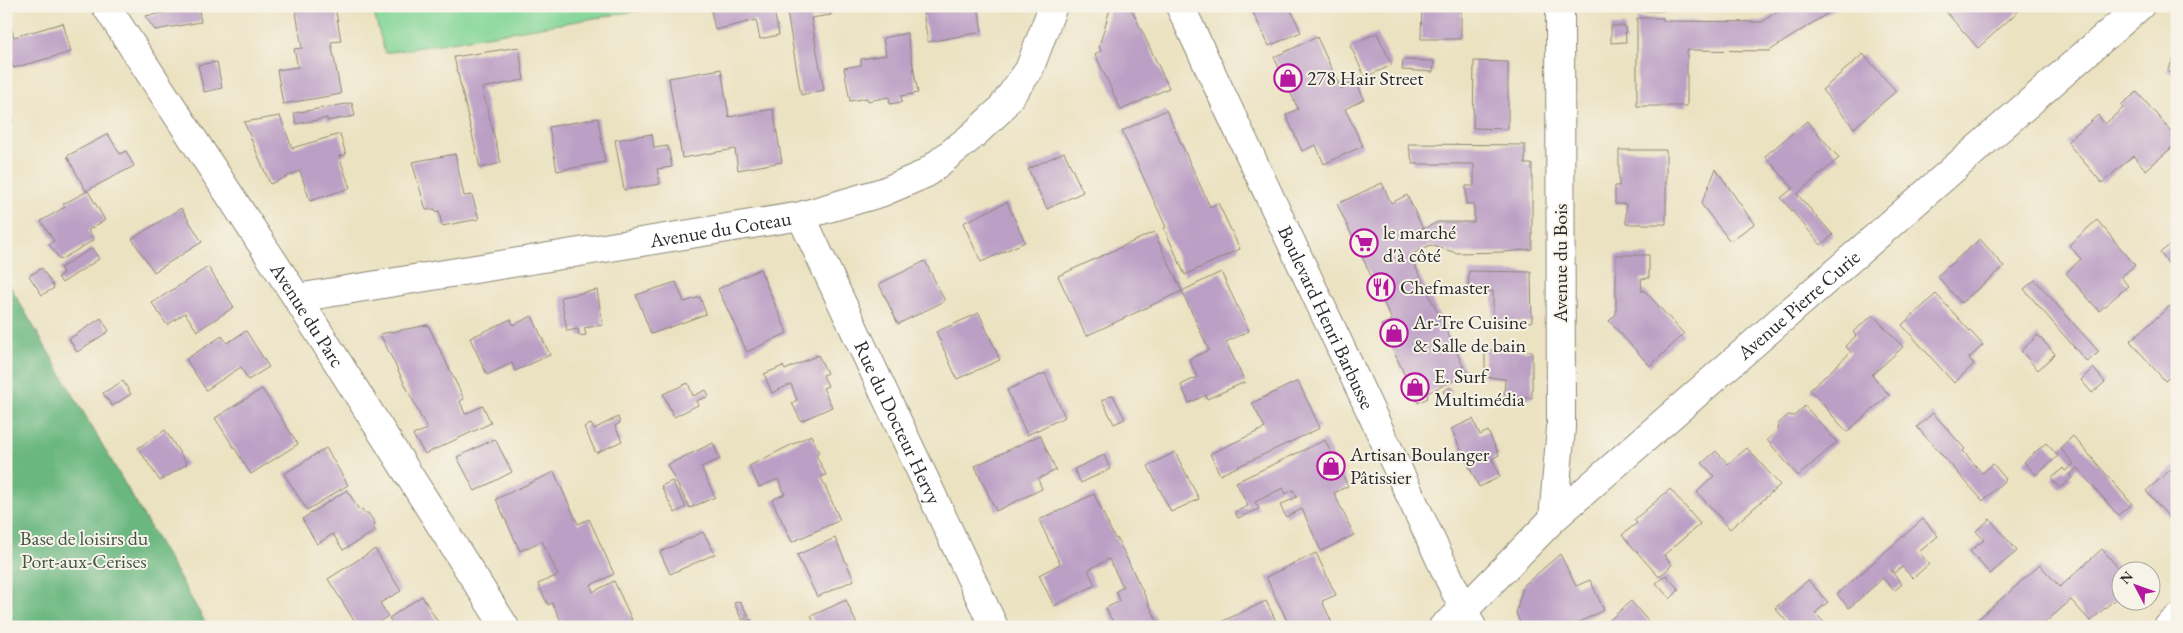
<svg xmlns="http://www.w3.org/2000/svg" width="2183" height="633" font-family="'EB Garamond',serif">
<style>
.green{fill:#84d698;stroke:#588062}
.forest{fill:#6bb780;stroke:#4b7156}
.building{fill:#bb9fc5}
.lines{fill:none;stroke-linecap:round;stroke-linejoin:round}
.street-casing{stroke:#8b8676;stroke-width:30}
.primary-casing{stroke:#8b8676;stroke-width:30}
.street{stroke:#fff;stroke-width:28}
.primary{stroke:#fff;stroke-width:28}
.labels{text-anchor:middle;stroke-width:4;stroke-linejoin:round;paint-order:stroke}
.poi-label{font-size:20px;fill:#2b2b2b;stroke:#f7f3e8;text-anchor:start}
.street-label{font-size:20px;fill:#2b2b2b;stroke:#f7f3e8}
.park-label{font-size:20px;fill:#415646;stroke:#f7f3e8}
</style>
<rect width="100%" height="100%" fill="#f7f3e8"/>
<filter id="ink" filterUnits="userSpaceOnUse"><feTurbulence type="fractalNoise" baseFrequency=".02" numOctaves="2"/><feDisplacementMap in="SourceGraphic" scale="10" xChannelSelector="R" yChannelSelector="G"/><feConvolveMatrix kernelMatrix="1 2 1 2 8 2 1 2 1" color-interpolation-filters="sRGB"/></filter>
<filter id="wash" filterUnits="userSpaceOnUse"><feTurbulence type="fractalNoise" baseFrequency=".0096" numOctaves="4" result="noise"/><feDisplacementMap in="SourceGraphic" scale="20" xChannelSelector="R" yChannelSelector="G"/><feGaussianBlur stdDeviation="1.12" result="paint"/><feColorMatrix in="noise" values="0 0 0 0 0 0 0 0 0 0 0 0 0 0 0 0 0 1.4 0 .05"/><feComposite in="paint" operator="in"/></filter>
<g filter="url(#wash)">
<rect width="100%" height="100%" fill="#ebe2c1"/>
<path class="green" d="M372,6H667L385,53Z"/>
<path class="forest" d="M6,279L208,627H6Z"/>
<g id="blocks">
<path class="building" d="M174,6H198L201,22L155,30L145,16L175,11Z
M295,6H335L341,41L331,42L341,94L283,104L277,70L298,67L294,49L302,48Z
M739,6H773L779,35L760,39L756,20L715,30L711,11Z
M786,6H829L831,15L811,18L824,90L801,95Z
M922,6H978L982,32L928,42Z
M1111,6H1130L1169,88L1121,110L1095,54L1101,51L1099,46Z
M1250,6H1289L1301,32L1269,46Z
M1422,6H1461V39H1421Z
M1611,6H1663V11H1611Z
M1785,6H1839L1769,51L1687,50V106H1637V18H1663V21L1762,22Z
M1953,6H2024L1978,48L1946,12Z
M63,23L71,52L13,68L6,43V30L11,28L14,37Z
M1611,26H1625L1626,42L1611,43Z
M907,33L918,93L901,96L902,102L890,104L889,97L868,101L867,98L850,101L844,68L861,65V59L886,55L883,38Z
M1377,33L1392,65L1365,77L1350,45Z
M1317,37L1341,89L1356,81L1364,99L1345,109L1363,146L1324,164L1316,145L1302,151L1286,115L1298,109L1274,57Z
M519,47L524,80L482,88L501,163L480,168L454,57Z
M2177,53V77L2167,71Z
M1863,54L1896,91L1854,128L1822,90Z
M1403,60L1434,61L1433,72L1402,70Z
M1474,61L1508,62V129L1473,128Z
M217,62L222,88L204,92L198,65Z
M721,69L729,117L773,109L782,162L738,170L735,149L682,158L669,78Z
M2137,92L2177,138V143L2146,170L2133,156L2102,183L2067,142L2098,115L2105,124L2123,108L2121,105Z
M6,96L13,121L6,122Z
M352,103L355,116L327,121V118L296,124L294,113Z
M1166,110L1210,207L1218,203L1240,249L1185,275L1164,228L1166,227L1122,131Z
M280,116L292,148L340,134L346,155L339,156L350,188L310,201L300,171L270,184L244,122Z
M598,118L605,162L557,171L549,127Z
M1807,121L1839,158L1797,194L1833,235L1821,245L1781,198L1793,188L1765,156Z
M108,134L120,154L126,151L134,166L86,191L67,156Z
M652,134L654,148L668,146L672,167L657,169L660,184L624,190L615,140Z
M1408,144L1525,145V164H1532V249L1506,252L1457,253L1430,245L1410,255L1467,374L1427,393L1428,398L1418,403L1381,325L1392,320L1337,204L1382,183L1391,203L1407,195L1423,229L1438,222H1474V204H1466V186H1474V164H1413Z
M1619,150H1666V224H1626V204H1615V186H1619Z
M1064,152L1083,192L1047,209L1028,169Z
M455,154L464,196L472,195L479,219L442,226L439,211L436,212L435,209L426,210L412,162Z
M1716,169L1754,224L1730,241L1701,204Z
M88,191L105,220L88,230L94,240L60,260L49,244L54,241L41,221L65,207L63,204Z
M1007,202L1025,242L981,262L963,223Z
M181,208L202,242L154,272L132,239Z
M2097,220L2135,265L2121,277L2128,286L2099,311L2066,273L2081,259L2069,245Z
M1154,232L1182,291L1221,272L1249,331L1226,342L1245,382L1207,399L1206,395L1189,403L1181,385L1197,377L1189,359L1209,350L1182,291L1086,336L1058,276Z
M1980,239L2004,267L1961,303L1937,276Z
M2173,242L2177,247V274L2160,253Z
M92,248L99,259L62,283L58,277L63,273L60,268Z
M1616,255H1649V278L1641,279L1642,292L1644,290L1684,334L1650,366L1609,321L1616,314Z
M925,261L945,301L898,324L879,284Z
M208,267L234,307L197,331L185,313L167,325L152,303Z
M42,268L54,288L42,295L29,276Z
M760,269L787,333L747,352L718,289Z
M1469,271L1531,272L1532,322L1493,321V291H1468Z
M2035,280L2099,352L2087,362L2024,289Z
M676,282L684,302L700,297L706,314L651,334L636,295Z
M597,290L603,325L584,328L586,335L579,336L578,329L567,331L561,297Z
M1936,294L1983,345L1969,358L1974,364L1954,383L1902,325Z
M2170,306L2177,314V371L2165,381L2130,341Z
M979,313L1000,360L957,379L936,332Z
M1873,315L1903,347L1872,375L1889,395L1847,432L1810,390L1851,352L1845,346L1856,336L1853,332Z
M532,316L550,355L515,371L512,363L487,375L470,338L511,319L513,325Z
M101,318L109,331L77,352L69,339Z
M428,325L464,399L460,401L465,414L483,406L491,423L425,454L413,435L427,429L380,334Z
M246,331L269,367L248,380L241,367L206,390L186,359L222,336L227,343Z
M2038,335L2055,354L2038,370L2021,351Z
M1485,350L1532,351V398L1504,397L1505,379L1485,377Z
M818,355L827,373L823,375L828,386L823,388L832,407L801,421L792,403L797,400L791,384L772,393L764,374L783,366L785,370Z
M2093,368L2105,382L2092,393L2081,380Z
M1045,373L1065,417L1027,435L1007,390Z
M123,381L131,394L112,406L103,393Z
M1298,381L1320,428L1220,475L1210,454L1265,428L1252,403Z
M688,383L693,396L706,390L709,396L696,401L698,405L674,417L663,394Z
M1450,387L1453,393L1446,396L1443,391Z
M262,389L298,444L251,474L215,418Z
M1113,395L1125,419L1114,424L1102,400Z
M1805,406L1837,442L1798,476L1767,440L1777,431L1778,424L1788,415L1794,416Z
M1933,413L1965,449L1963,451L1982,473L1993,464L2006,479L1983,501L1917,427Z
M618,417L620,423L615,426L622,441L596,453L584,427L591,424L594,429Z
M1473,419L1480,435L1488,431L1499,455L1492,459L1500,477L1479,487L1451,429Z
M165,430L187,464L160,481L138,448Z
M811,435L819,453L816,455L826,475L821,477L840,520L792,542L772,500L785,494L778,479L759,487L749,466Z
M1040,435L1056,470L1038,479L1042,489L996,511L975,466Z
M2073,436L2132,504L2118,515L2077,468L2069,475L2072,478L2060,488L2051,479L2063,468L2065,471L2074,464L2060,448Z
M495,439L512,472L475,491L457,457Z
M1325,440L1348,486L1334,493L1354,535L1321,551L1302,509L1286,517L1280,505L1297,497L1293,490L1286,494L1283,488L1255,502L1259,509L1238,518L1235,512L1248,506L1236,482Z
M713,443L720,459L701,467L715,497L690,508L667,465Z
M2046,443L2058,456L2036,475L2024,462Z
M326,448L348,485L307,510L284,474Z
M1747,448L1780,485L1730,529L1697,492L1714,476L1702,463L1716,451L1728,464Z
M1175,452L1199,499L1171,512L1148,466Z
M1104,455L1110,469L1081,483L1074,469Z
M2177,464V526L2146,491Z
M554,472L578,524L589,519L614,574L591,585L593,592L614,581L632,620L617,627H564L552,603L548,605L538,584L558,575L542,541L520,551L496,499Z
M672,481L686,507L675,513L661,486Z
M1670,489L1700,524L1664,555L1672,565L1659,577L1622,535L1637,523L1634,520Z
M347,490L359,510L362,509L364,513H368L375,523L373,527L375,531L343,550L333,534L317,544L302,519Z
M1094,494L1115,539L1117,538L1160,627H1115L1106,608L1120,601L1116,591L1123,587L1109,559L1088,570L1095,585L1054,606L1039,575L1060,564L1039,520Z
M1923,519L1938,536L1919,552L1929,564L1913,578L1902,567L1895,573L1893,570L1891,571L1902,584L1894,591L1883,578L1849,608L1837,594Z
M1990,519L2017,551L1990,574L1970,551L1984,540L1976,531Z
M703,532L715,554L670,574L660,552Z
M835,538L854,580L817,597L797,555Z
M375,549L401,591L380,603L388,616L372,627H358L328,579Z
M2102,549L2120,570V595L2090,621L2071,600L2040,627H1969L2040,565L2060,587Z
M1316,553L1336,595L1322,601L1334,627H1290L1266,577Z
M1560,554L1576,586L1590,580L1604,610L1570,627H1522L1516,613L1523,586Z
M1666,575L1679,590L1670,599L1656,583Z
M1808,580L1828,602L1815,613L1825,623L1821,627H1791L1775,608Z
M422,596L441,627H394L389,618Z
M846,600L858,627H816L811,616Z
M740,601L749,617L742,620L734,603Z
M1266,601L1279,627H1226L1223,621Z
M1631,601L1653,627H1602Z
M750,619L753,625L745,627L743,622Z"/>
</g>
</g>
<g filter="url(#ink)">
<use href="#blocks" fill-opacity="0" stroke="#8b8676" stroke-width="1"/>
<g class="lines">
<g class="street-casing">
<g id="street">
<path id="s1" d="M106,6L297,298L505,627"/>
<path id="s2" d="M801,216L994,627"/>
<path id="s3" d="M297,298L801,216L883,192L925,174L971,137L1000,110L1029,70L1053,6"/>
<path d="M1553,519L1561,428L1560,6"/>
<path id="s4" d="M1443,627L1464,610L1553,519L2140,6"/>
<path d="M2168,627L2177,619"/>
</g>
</g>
<g class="primary-casing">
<g id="primary">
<path id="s5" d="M1180,6L1472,627"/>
</g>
</g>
<use href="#street" class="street"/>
<use href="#primary" class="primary"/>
</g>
</g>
<defs>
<g id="shop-ring" transform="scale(1.4375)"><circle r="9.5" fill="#f7f3e8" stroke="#b5179e" stroke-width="1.5"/><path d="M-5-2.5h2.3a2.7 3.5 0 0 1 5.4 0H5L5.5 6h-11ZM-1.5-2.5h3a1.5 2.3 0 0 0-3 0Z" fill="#b5179e"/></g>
<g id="supermarket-ring" transform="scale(1.4375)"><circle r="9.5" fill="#f7f3e8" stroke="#b5179e" stroke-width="1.5"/><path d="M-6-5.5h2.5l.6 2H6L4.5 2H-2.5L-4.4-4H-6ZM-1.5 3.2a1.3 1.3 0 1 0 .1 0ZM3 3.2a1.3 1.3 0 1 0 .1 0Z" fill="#b5179e"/></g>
<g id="restaurant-ring" transform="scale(1.4375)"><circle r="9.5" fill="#f7f3e8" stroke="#b5179e" stroke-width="1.5"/><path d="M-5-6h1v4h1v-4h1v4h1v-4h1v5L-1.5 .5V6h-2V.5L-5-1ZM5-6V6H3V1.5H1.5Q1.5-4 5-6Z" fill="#b5179e"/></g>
</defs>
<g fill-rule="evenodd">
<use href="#shop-ring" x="1288" y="78"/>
<use href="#supermarket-ring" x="1364" y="243"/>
<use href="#restaurant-ring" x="1381" y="287"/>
<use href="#shop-ring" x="1394" y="333"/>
<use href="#shop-ring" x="1415" y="387"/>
<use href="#shop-ring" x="1331" y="466"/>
</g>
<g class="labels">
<g class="poi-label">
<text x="1307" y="85">278 Hair Street</text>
<text x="1383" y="239">le marché<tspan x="1383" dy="23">d'à côté</tspan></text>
<text x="1400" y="294">Chefmaster</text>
<text x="1413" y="329">Ar-Tre Cuisine<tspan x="1413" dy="23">&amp; Salle de bain</tspan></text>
<text x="1434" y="383">E. Surf<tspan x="1434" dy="23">Multimédia</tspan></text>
<text x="1350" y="461">Artisan Boulanger<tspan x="1350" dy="23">Pâtissier</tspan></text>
</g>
<g class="street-label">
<text dy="7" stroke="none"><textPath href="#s3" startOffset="429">Avenue du Coteau</textPath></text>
<text transform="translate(1560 263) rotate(-90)" y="7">Avenue du Bois</text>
<text dy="7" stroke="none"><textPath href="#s4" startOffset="480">Avenue Pierre Curie</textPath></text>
<text dy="7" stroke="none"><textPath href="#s1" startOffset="369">Avenue du Parc</textPath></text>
<text dy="7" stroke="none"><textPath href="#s5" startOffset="344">Boulevard Henri Barbusse</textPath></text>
<text dy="7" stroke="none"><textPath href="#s2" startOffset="228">Rue du Docteur Hervy</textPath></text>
</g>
<g class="park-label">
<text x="84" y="545">Base de loisirs du<tspan x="84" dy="23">Port-aux-Cerises</tspan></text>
</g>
</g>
<rect width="2183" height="633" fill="none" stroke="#f7f3e8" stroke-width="25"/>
<g transform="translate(2136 586) rotate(311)"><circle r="24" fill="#f7f3e8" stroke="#a5a39c"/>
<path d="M0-4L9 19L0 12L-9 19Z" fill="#b5179e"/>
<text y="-8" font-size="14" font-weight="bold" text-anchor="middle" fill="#2b2b2b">N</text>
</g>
</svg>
